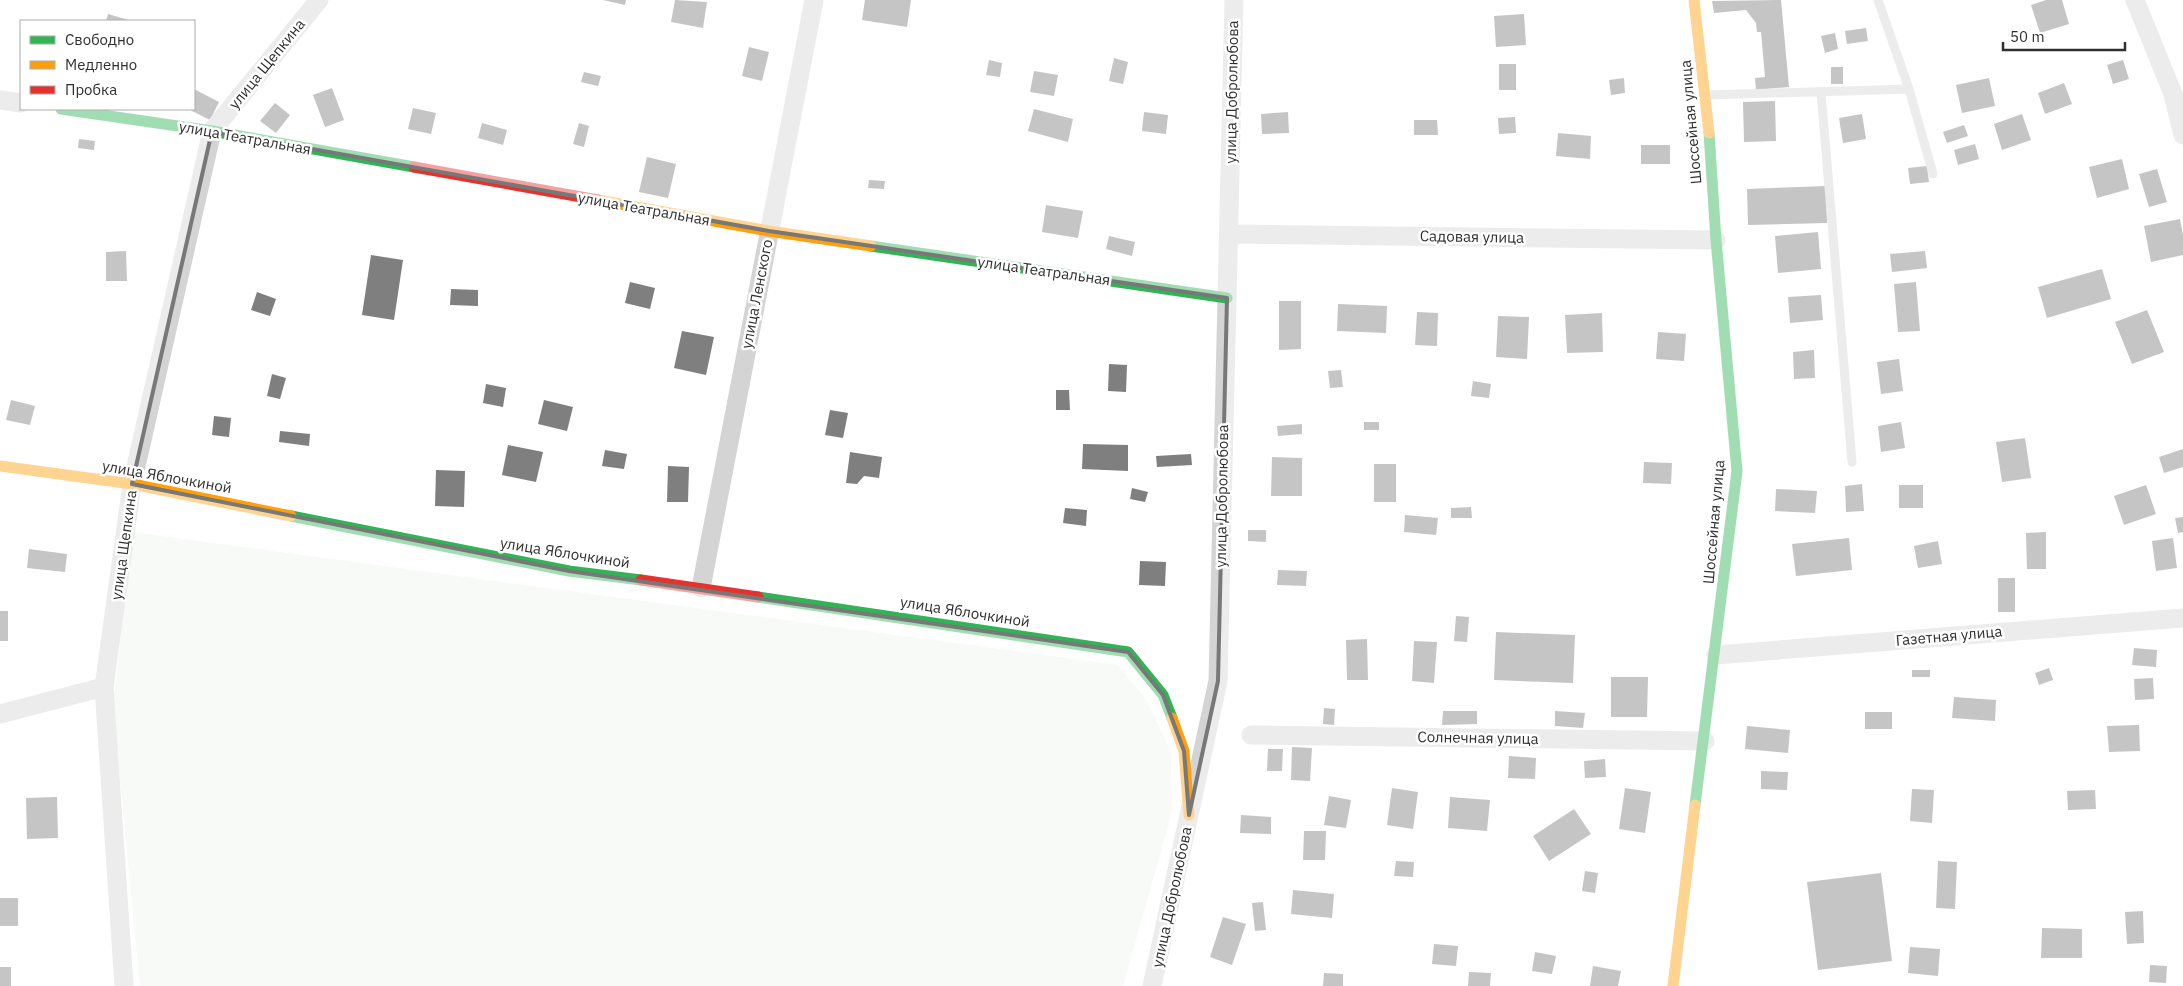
<svg xmlns="http://www.w3.org/2000/svg" width="2183" height="986" font-family="'IBM Plex Sans',sans-serif">
<style>
.green{fill:#f0f4ed}
.building{fill:#7f7f7f}
.lines{fill:none;stroke-linecap:round;stroke-linejoin:round}
.lane{stroke:#d4d4d4;stroke-width:9}
.street{stroke:#d4d4d4;stroke-width:19}
.fast{stroke:#30b455;stroke-width:11}
.slow{stroke:#ff9f0a;stroke-width:11}
.jam{stroke:#e5322d;stroke-width:11}
.marked{fill:none;stroke:#787878;stroke-width:4;stroke-linejoin:round}
.labels{text-anchor:middle;stroke-width:5;stroke-linejoin:round;paint-order:stroke}
.street-label{font-size:15px;fill:#2f2f2f;stroke:#fff}
</style>
<rect width="100%" height="100%" fill="#fff"/>
<path class="green" d="M132,532L1118,665L1147,701L1171,752L1172,812L1123,986H140L113,708Z"/>
<path class="building" d="M603,0H626L625,5Z
M675,0L707,2L703,28L671,22Z
M865,0H911L907,27L862,20Z
M1781,0L1789,87L1756,90L1755,78L1765,77L1761,32H1757L1756,23L1746,10L1714,13L1712,1Z
M2046,0H2062L2069,24L2040,33L2031,5Z
M108,14L132,21H106Z
M1524,14L1526,45L1496,47L1494,16Z
M1866,28L1868,41L1847,44L1845,31Z
M1835,33L1838,49L1825,53L1821,36Z
M749,47L769,52L762,81L742,76Z
M1114,58L1128,62L1123,84L1109,81Z
M989,60L1002,63L1000,77L986,75Z
M2123,60L2129,79L2113,84L2107,65Z
M1499,64H1516V90H1499Z
M1831,67H1843V84H1831Z
M1034,71L1058,75L1054,96L1030,92Z
M584,72L601,76L598,86L581,82Z
M1624,78L1625,93L1611,95L1609,80Z
M1989,78L1995,106L1962,113L1956,85Z
M2064,83L2072,104L2045,114L2038,93Z
M332,88L344,120L325,127L313,95Z
M194,89L219,102L210,120L188,109H194Z
M1775,101L1776,141L1744,142L1743,102Z
M275,103L290,115L276,133L260,121Z
M413,108L436,113L431,134L408,129Z
M1034,109L1073,119L1068,142L1028,131Z
M1144,112L1168,115L1166,134L1142,131Z
M1288,112L1289,133L1262,134L1261,114Z
M1862,114L1866,139L1843,143L1839,118Z
M2022,114L2031,140L2002,150L1994,124Z
M1515,117L1516,133L1499,134L1498,118Z
M1414,120H1437L1438,135H1414Z
M482,123L507,130L503,145L478,138Z
M579,123L589,126L584,147L573,144Z
M1964,125L1968,136L1947,143L1943,132Z
M1558,133L1591,136L1590,159L1556,156Z
M79,139L95,141L94,150L78,148Z
M1975,144L1979,159L1958,165L1954,150Z
M1641,145H1670V164H1641Z
M647,157L676,164L668,198L639,192Z
M2122,159L2129,189L2097,198L2089,167Z
M1927,166L1929,182L1910,184L1908,168Z
M2157,169L2167,202L2149,207L2139,174Z
M869,180L885,181L884,189L868,188Z
M1826,186L1827,223L1748,225L1747,189Z
M1046,205L1083,211L1078,238L1042,232Z
M2180,219L2183,235V255L2151,262L2144,226Z
M1818,232L1821,269L1778,273L1775,236Z
M1109,236L1135,242L1132,256L1106,249Z
M126,251L127,281H106V252Z
M1925,251L1927,268L1892,272L1890,254Z
M371,255L403,260L394,320L362,315Z
M2102,269L2111,299L2047,318L2038,287Z
M630,282L655,288L650,309L625,303Z
M1916,282L1920,331L1898,332L1894,284Z
M451,289L478,290V306L450,305Z
M257,292L276,299L270,316L251,310Z
M1821,295L1823,320L1790,323L1788,297Z
M1279,301H1301V349L1279,350Z
M1338,304L1387,306L1386,333L1337,331Z
M2147,310L2164,352L2132,364L2115,322Z
M1417,312L1438,313L1437,346L1415,345Z
M1602,313L1603,352L1567,353L1565,315Z
M1498,316L1529,317L1527,359L1496,357Z
M682,331L714,337L706,375L674,368Z
M1658,332L1686,334L1684,361L1656,359Z
M1814,350L1815,378L1794,379L1793,352Z
M1899,359L1903,391L1881,394L1877,362Z
M1109,364L1127,365L1126,392L1108,391Z
M1341,370L1343,387L1330,388L1328,371Z
M272,374L286,378L280,399L267,396Z
M1473,381L1491,384L1489,398L1471,396Z
M486,384L506,388L503,407L483,403Z
M1056,390H1069L1070,410H1056Z
M11,400L35,406L30,425L6,420Z
M544,400L573,407L567,431L538,424Z
M830,410L848,413L843,438L825,435Z
M214,416L231,418L229,437L212,435Z
M1364,422H1379V430H1364Z
M1901,422L1905,448L1881,452L1878,426Z
M1302,424V434L1278,436L1277,426Z
M280,431L310,434L309,446L279,442Z
M2025,438L2031,478L2002,482L1996,442Z
M1083,444L1128,445V471L1082,469Z
M508,445L543,452L536,482L502,475Z
M2183,449V467L2164,473L2159,457Z
M605,450L627,454L624,469L602,466Z
M850,452L882,457L879,478L864,476L857,484L846,483Z
M1191,454L1192,465L1157,467L1156,456Z
M1272,457L1302,458V496H1271Z
M1644,462L1672,463L1671,484L1643,483Z
M1374,464H1396V502H1374Z
M668,466L689,467L688,502H667Z
M436,470L465,471L464,507L435,506Z
M1862,484L1864,511L1846,512L1845,486Z
M1899,485H1923V508H1899Z
M2146,485L2156,514L2124,525L2114,496Z
M1132,488L1148,492L1145,502L1130,499Z
M1776,489L1817,491L1815,513L1775,511Z
M1471,507L1472,518H1451V508Z
M1065,508L1087,510L1086,526L1063,523Z
M1405,515L1438,518L1436,535L1404,532Z
M2183,517V532L2178,533L2175,518Z
M1248,530H1266V542L1248,541Z
M2046,532V569H2027L2026,533Z
M1849,538L1852,570L1796,576L1792,544Z
M2173,538L2177,568L2156,571L2152,541Z
M1938,541L1942,564L1918,568L1914,546Z
M29,549L67,554L65,572L27,568Z
M1140,561L1166,562L1165,586L1139,585Z
M1278,570L1307,571L1306,586L1277,585Z
M1998,578H2015V612H1998Z
M0,611H8V641H0Z
M1456,616L1469,617L1467,642L1454,641Z
M1496,632L1575,635L1573,683L1494,680Z
M1367,639L1368,680H1347L1346,640Z
M1414,641L1437,642L1434,683L1412,681Z
M2134,648L2157,650L2156,667L2132,665Z
M2049,668L2053,680L2039,685L2035,673Z
M1912,670H1930V677H1912Z
M1611,677H1648L1647,717H1611Z
M2153,678L2154,699L2135,700L2134,679Z
M1954,697L1996,700L1995,721L1952,718Z
M1324,708L1335,709L1334,725L1323,724Z
M1443,711H1477V724L1442,725Z
M1555,711L1585,713L1583,728L1555,726Z
M1865,712H1892V729H1865Z
M2139,725L2140,751L2109,752L2107,726Z
M1747,726L1790,730L1788,753L1745,749Z
M1292,747L1312,748L1310,781L1291,780Z
M1268,749H1283L1282,771H1267Z
M1509,756L1536,758L1535,779L1508,778Z
M1605,759L1606,777L1585,778L1584,761Z
M1761,771L1788,772L1787,790L1761,789Z
M1392,788L1418,792L1413,829L1387,825Z
M1625,788L1651,792L1645,833L1619,829Z
M1912,789L1934,790L1932,823L1910,821Z
M2095,790L2096,809L2068,810L2067,791Z
M1329,796L1351,800L1346,828L1324,825Z
M57,797L58,838L27,839L26,798Z
M1450,797L1490,800L1487,831L1448,828Z
M1574,809L1591,834L1549,861L1533,836Z
M1241,815L1271,817V834L1240,833Z
M1304,831H1326L1325,860H1303Z
M1396,861L1414,862L1413,877L1394,876Z
M1938,861L1957,862L1955,909L1936,908Z
M1585,871L1598,873L1595,893L1582,891Z
M1881,873L1892,961L1818,970L1807,882Z
M1293,890L1334,894L1332,918L1291,914Z
M0,898H18V926H0Z
M1263,902L1266,930L1255,931L1252,903Z
M2143,911L2144,943L2127,944L2125,912Z
M1223,917L1246,924L1232,965L1210,957Z
M2042,928L2082,929V958H2041Z
M1434,944L1458,946L1456,966L1432,964Z
M1910,947L1940,949L1938,976L1908,973Z
M1535,952L1556,956L1552,974L1532,971Z
M2150,965L2167,966L2166,983L2149,982Z
M1593,966L1621,971L1618,986H1590Z
M0,967H11V986H0Z
M1469,972L1491,973L1490,986H1468Z
M1324,973L1343,974V986H1323Z"/>
<g class="lines">
<path class="lane" d="M1878,0L1909,89L1933,174
M1821,92L1852,462
M1708,95L1909,89"/>
<path class="street" d="M2135,0L2173,94L2183,135
M0,100L21,103
M1229,234L1716,240
M701,588L814,0
M1716,655L2183,618
M0,714L104,687
M1251,735L1705,741
M124,986L104,687L132,484L212,131L319,0
M1152,986L1218,681L1234,0"/>
<path class="fast" d="M61,109L212,131L414,167
M871,246L1227,298
M291,516L569,571L641,580
M758,597L1128,652L1163,695L1172,718
M1695,805L1737,471L1716,240L1709,133"/>
<path class="slow" d="M1694,0L1709,133
M598,200L769,231L871,246
M0,466L132,484L291,516
M1172,718L1184,751L1189,815
M1673,986L1695,805"/>
<path class="jam" d="M414,167L598,200
M641,580L758,597"/>
</g>
<path d="M0 0H2183V986H0ZM212,131L769,231L1227,298L1218,681L1189,815L1184,751L1163,695L1128,652L569,571L132,484Z" fill="#fff" fill-opacity=".55" fill-rule="evenodd"/>
<path class="marked" d="M212,131L769,231L1227,298L1218,681L1189,815L1184,751L1163,695L1128,652L569,571L132,484Z"/>
<g class="labels">
<g class="street-label">
<text transform="translate(267 64) rotate(-51)" y="5">улица Щепкина</text>
<text transform="translate(1232 92) rotate(-89)" y="5">улица Добролюбова</text>
<text transform="translate(1691 122) rotate(-95)" y="5">Шоссейная улица</text>
<text transform="translate(245 138) rotate(10)" y="5">улица Театральная</text>
<text transform="translate(644 209) rotate(10)" y="5">улица Театральная</text>
<text transform="translate(1472 237) rotate(1)" y="5">Садовая улица</text>
<text transform="translate(1044 271) rotate(8)" y="5">улица Театральная</text>
<text transform="translate(757 294) rotate(-79)" y="5">улица Ленского</text>
<text transform="translate(167 477) rotate(10)" y="5">улица Яблочкиной</text>
<text transform="translate(1222 496) rotate(-89)" y="5">улица Добролюбова</text>
<text transform="translate(1714 522) rotate(-85)" y="5">Шоссейная улица</text>
<text transform="translate(124 545) rotate(-82)" y="5">улица Щепкина</text>
<text transform="translate(565 553) rotate(9)" y="5">улица Яблочкиной</text>
<text transform="translate(965 612) rotate(9)" y="5">улица Яблочкиной</text>
<text transform="translate(1949 636) rotate(-5)" y="5">Газетная улица</text>
<text transform="translate(1478 738) rotate(1)" y="5">Солнечная улица</text>
<text transform="translate(1172 897) rotate(-78)" y="5">улица Добролюбова</text>
</g>
</g>
<rect x="20" y="20" width="175" height="90" fill="#ffffff" stroke="#acacac"/>
<rect x="30" y="36" width="25" height="8" fill="#30b455" stroke="#acacac"/>
<text x="65" y="45" font-size="15" fill="#2f2f2f">Свободно</text>
<rect x="30" y="61" width="25" height="8" fill="#ff9f0a" stroke="#acacac"/>
<text x="65" y="70" font-size="15" fill="#2f2f2f">Медленно</text>
<rect x="30" y="86" width="25" height="8" fill="#e5322d" stroke="#acacac"/>
<text x="65" y="95" font-size="15" fill="#2f2f2f">Пробка</text>
<path d="M2003 42v8h122v-8" fill="none" stroke="#2f2f2f" stroke-width="2.5"/>
<text x="2010" y="42" font-size="15" fill="#2f2f2f" stroke="#ffffff" stroke-width="4" paint-order="stroke">50 m</text>
</svg>
